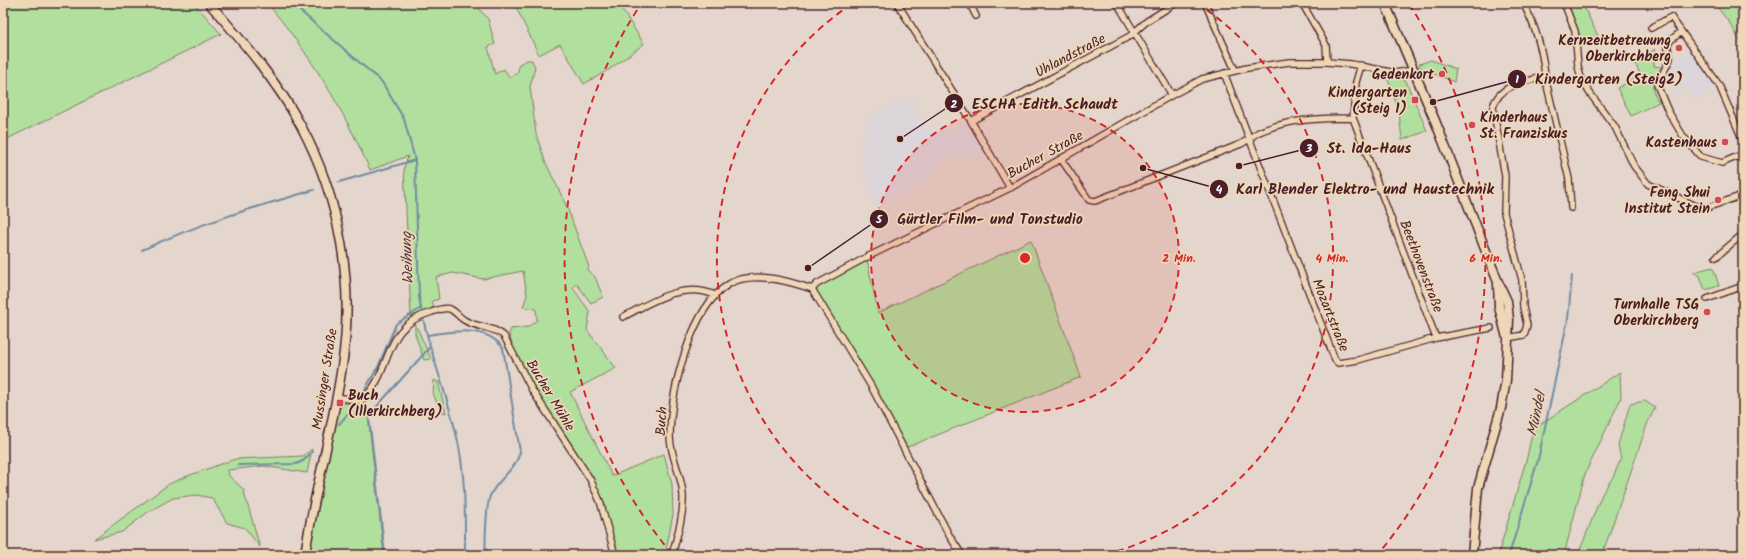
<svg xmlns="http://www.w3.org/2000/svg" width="1746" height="558" font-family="Kalam,sans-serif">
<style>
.built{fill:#dcd5da}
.green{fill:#b0df9e;stroke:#7d7f64}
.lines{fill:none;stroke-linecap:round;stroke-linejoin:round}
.stream{stroke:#738ba2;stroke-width:2}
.street-casing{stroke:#4a1f2b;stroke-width:8}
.secondary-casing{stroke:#4a1f2b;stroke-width:11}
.street{stroke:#eed7b7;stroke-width:5.5}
.secondary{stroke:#eed7b7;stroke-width:8}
.ring{fill:none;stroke:#d62828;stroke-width:2;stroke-dasharray:7 5}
.poi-dot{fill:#d1495b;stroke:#eed7b7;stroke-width:1.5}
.labels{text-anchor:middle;stroke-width:3.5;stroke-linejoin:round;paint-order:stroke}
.poi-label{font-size:14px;font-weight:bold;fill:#4a1f2b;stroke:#eed7b7;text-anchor:end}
.street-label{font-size:14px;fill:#4a1f2b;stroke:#eed7b7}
.water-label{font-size:15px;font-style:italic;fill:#543a49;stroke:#eed7b7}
.centre{fill:#d62828;stroke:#eed7b7;stroke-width:2}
.ring-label{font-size:12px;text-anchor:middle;font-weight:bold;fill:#d62828;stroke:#eed7b7;stroke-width:3.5;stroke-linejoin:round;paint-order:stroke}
.leader{fill:none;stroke:#4a1f2b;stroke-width:1.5}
.callout-dot{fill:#4a1f2b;stroke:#eed7b7;stroke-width:1.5}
.mark-label{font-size:12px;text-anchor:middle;font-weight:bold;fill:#fff}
.callout-label{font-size:15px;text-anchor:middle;font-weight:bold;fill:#4a1f2b;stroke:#eed7b7;stroke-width:3.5;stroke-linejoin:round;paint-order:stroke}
</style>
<rect width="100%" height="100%" fill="#e4d6cc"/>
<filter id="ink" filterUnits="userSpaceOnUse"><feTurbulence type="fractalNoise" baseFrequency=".025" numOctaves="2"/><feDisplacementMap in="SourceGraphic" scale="8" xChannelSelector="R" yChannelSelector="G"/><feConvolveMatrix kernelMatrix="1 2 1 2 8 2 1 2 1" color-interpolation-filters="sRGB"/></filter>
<g filter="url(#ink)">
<path class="built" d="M1690,47L1717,86L1695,101L1687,88L1677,95L1664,74L1676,59Z
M910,97L926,129L952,130L968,123L984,151L978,159L958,155L933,167L936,173L930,176L932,180L876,206L865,175L862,149L866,119L868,116Z"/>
<path class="green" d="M8,3H194L221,34L3,141V6Z
M267,3H474L488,19L495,44L488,47L495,74L504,69L510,78L518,72L519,64L527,60H532L535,67L530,87L536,134L545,161L567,207L589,267L587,270L595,277L603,297L591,303L576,283L573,288L590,312L587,330L616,368L570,392L612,476L664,454L672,484L673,514L665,555H618L600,495L532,385L514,350L509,334L511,329L528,327L537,320L536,309L523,307L527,295L523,271L483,279L453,273L436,277L439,299L432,301L434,309L411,316L404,168L408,156L370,170C342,107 312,57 267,3Z
M514,3H618L644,44L610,69L584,84L560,44L539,55Z
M1568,3H1582L1598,36L1582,41Z
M1714,3H1743V47L1731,25Z
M1655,49L1654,66L1662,67C1654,82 1648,86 1659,102L1631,116L1617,88L1641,76L1635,63Z
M1431,60L1456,69L1454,82L1420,68L1419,64Z
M1386,74L1406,81L1427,131L1402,140L1399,112Z
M1031,240L1081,377L905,448L864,368L816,294L817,287L867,259L878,313Z
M1713,267L1719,286L1705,290L1700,276L1693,272Z
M415,323L431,359L424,360L415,334Z
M3,352H5L6,403L3,511Z
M1620,372L1621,398L1585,474L1564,555H1498L1527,457L1533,429Z
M434,380L438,382L446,413L441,412L433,394Z
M1645,401L1655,408L1648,422L1602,555H1578L1602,494L1613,477L1621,459L1618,445L1630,404Z
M345,403L357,404L361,412L368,416L384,555H308L337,411Z
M312,449L307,473L264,466L228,470L229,476L243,489L260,547L245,528L227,523L212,498L196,495L173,498L148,512L122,532L94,539L169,484L190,475L235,459L303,456Z"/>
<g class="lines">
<path class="stream" d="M291,3L382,82L404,119L415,160L419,297C426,344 445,387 456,433C466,473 465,514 465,555
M339,182L415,160
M142,250C197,224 255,207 314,190
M428,335C452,331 487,325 503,348L520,452C516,470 497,479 490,496C485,511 486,538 485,555
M361,396L378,367L396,324L421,308
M371,413L430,347
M369,417L385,555
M339,424L355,406
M238,465L296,464L303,461L312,452
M1509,555L1538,460L1568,319L1572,276"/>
<g class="street-casing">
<path id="street" d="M897,3L971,121L1010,188
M972,3V8L976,16
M1117,3L1172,95
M1205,3L1235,70
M1302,3L1326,45L1327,62
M1523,3C1535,25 1543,51 1545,77L1569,179L1571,208
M1564,3L1575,31L1578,66L1581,78L1589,92L1615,127L1634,166L1648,184L1696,206L1706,208L1743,195
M1651,28L1671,17L1719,85L1743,141
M1681,32L1667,43L1670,59L1657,85L1668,111L1683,136L1701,157L1722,163L1743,154
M1361,65L1356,82L1353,118L1436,338
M1224,73L1335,360L1338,363L1358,360L1436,338L1491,328
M971,121L1130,36L1147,21L1176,3
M1061,159L1089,200L1095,201L1241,144C1247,141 1253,135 1259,132C1288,119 1322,118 1353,118
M1716,257L1743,234
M812,289L817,284L869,256L1010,188L1172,95L1202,79L1247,68L1289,62H1327L1351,64L1395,73L1414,70
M812,289L871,386L949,535L962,555
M1707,299L1743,286
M623,317C652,302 682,281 715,295
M1507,338L1524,335L1527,325L1523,307L1522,280L1504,213L1505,176L1493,107C1499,85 1525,81 1545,77
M336,397L361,401C395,372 379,327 432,312C437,310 444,307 450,309C455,311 459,317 464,320C477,328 493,326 504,336L532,390L590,479L600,501L615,555
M672,555C677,536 684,515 683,495C682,475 670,456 670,436C670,393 690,308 729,284C752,270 789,281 812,289"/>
</g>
<g class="secondary-casing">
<path id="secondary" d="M209,3C243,42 277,81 301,126C340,199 355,284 342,366C333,429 314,491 305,555
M1385,3L1436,123L1498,282L1507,301L1509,320L1506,380L1501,408L1478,488L1472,555
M1498,284L1499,307L1506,334"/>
</g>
<use href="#street" class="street"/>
<use href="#secondary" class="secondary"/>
</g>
</g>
<circle cx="1025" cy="258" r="154" fill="#d62828" fill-opacity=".12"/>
<g class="ring">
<circle cx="1025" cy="258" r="154"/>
<path d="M946 555A307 307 0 0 1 853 3M1197 3A307 307 0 0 1 1104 555"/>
<path d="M672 554A461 461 0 0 1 641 4M1409 4A461 461 0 0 1 1378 554"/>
</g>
<g class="poi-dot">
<circle cx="1679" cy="48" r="4"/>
<circle cx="1442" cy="74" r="4"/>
<rect x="1411" y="96" width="8" height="8" rx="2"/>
<circle cx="1472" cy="125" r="4"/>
<circle cx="1725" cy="142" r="4"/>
<circle cx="1718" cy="200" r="4"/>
<circle cx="1707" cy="312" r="4"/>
<rect x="336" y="399" width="8" height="8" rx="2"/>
</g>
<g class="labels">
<g class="poi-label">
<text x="1671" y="45">Kernzeitbetreuung<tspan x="1671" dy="16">Oberkirchberg</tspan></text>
<text x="1434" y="79">Gedenkort</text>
<text x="1407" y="97">Kindergarten<tspan x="1407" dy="16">(Steig 1)</tspan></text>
<text x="1480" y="122" text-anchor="start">Kinderhaus<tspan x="1480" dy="16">St. Franziskus</tspan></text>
<text x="1717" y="147">Kastenhaus</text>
<text x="1710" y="197">Feng Shui<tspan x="1710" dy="16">Institut Stein</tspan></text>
<text x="1699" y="309">Turnhalle TSG<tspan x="1699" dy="16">Oberkirchberg</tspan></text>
<text x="348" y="400" text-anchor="start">Buch<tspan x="348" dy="16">(Illerkirchberg)</tspan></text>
</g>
<g class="street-label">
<text transform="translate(1070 55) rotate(-28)" y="5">Uhlandstraße</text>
<text transform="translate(1045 154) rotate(-29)" y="5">Bucher Straße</text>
<text transform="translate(1422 266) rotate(69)" y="5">Beethovenstraße</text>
<text transform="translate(1331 315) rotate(68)" y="5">Mozartstraße</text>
<text transform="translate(324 379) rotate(-81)" y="5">Mussinger Straße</text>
<text transform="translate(551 395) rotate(59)" y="5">Bucher Mühle</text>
<text transform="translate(661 421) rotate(-86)" y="5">Buch</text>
</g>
<g class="water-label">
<text transform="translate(407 258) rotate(-92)" y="5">Weihung</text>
<text transform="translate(1536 414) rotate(-78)" y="5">Mündel</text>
</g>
</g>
<circle cx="1025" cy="258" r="6" class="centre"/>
<g class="ring-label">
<text x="1179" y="262">2 Min.</text>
<text x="1332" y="262">4 Min.</text>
<text x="1486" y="262">6 Min.</text>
</g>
<path class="leader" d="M1433 102L1517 79M900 139L954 103M1239 166L1309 148M1143 168L1219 189M808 268L879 219"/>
<g class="callout-dot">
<circle cx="1433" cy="102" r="4"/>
<circle cx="900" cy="139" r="4"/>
<circle cx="1239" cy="166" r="4"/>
<circle cx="1143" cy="168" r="4"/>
<circle cx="808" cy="268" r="4"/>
<circle cx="1517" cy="79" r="10"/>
<circle cx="954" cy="103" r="10"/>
<circle cx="1309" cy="148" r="10"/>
<circle cx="1219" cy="189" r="10"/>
<circle cx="879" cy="219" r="10"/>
</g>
<g class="mark-label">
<text x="1517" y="83">1</text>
<text x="954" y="108">2</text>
<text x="1309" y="152">3</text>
<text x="1219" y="193">4</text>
<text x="879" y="223">5</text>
</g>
<g class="callout-label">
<text x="1609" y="84">Kindergarten (Steig2)</text>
<text x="1045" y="109">ESCHA Edith Schaudt</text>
<text x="1369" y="153">St. Ida-Haus</text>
<text x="1365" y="194">Karl Blender Elektro- und Haustechnik</text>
<text x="990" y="224">Gürtler Film- und Tonstudio</text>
</g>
<rect width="1746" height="558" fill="none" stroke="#eed7b7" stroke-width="16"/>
<rect x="8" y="8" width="1730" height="542" fill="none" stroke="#4a1f2b" stroke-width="1.5" filter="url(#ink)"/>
</svg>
